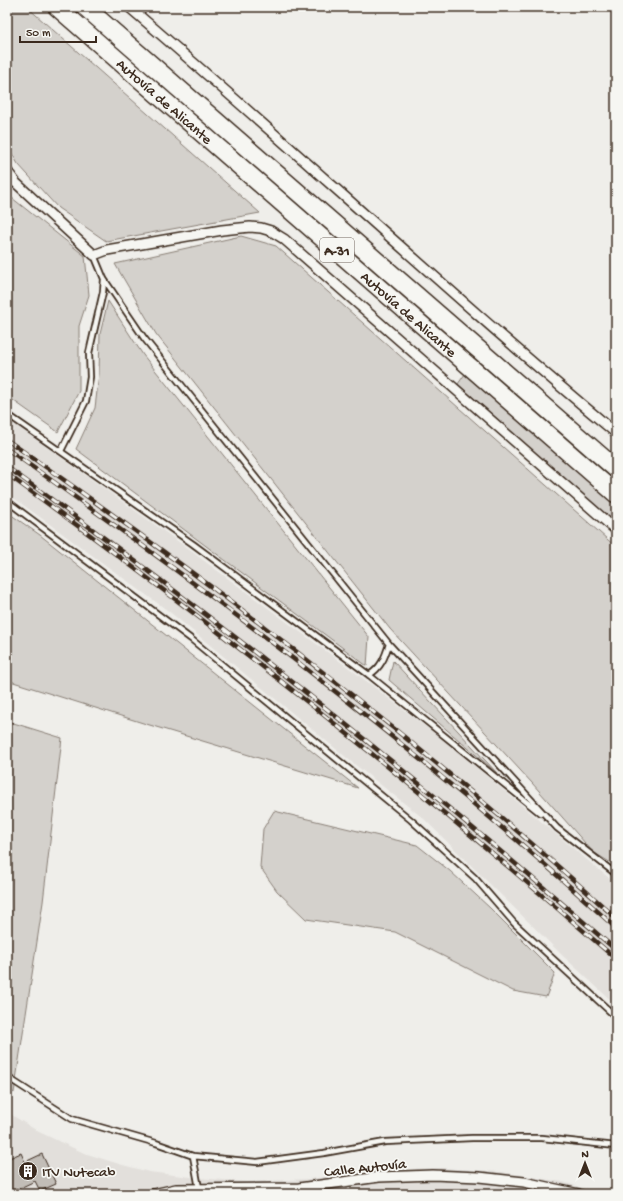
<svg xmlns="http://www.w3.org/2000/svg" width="623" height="1201" font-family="'Gochi Hand',sans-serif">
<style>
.built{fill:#e2dfdb}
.green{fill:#d4d1cc;stroke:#887e75}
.building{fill:#c2bdb7;stroke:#3b2a1e}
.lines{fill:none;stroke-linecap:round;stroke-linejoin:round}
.service-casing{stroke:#3b2a1e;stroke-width:8}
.minor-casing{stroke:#3b2a1e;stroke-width:12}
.motorway-casing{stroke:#3b2a1e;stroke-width:20}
.service{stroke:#f6f6f2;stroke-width:4.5}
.minor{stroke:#f6f6f2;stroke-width:9}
.motorway{stroke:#f6f6f2;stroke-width:17}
.rail-casing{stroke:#3b2a1e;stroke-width:4.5}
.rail{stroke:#f6f6f2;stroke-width:3;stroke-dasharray:9;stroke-linecap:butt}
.labels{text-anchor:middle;stroke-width:3.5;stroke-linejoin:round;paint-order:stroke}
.shield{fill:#f6f6f2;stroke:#73675e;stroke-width:1}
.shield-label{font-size:14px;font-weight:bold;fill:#3b2a1e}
.street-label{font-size:15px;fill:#3b2a1e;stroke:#f6f6f2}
.poi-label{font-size:15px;fill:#3b2a1e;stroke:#f6f6f2;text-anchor:start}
</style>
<rect width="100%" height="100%" fill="#efeeea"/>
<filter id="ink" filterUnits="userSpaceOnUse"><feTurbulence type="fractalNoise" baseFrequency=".025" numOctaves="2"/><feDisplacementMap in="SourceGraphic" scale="8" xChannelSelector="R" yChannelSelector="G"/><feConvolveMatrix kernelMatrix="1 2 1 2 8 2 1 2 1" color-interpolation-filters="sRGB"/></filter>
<g filter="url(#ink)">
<path class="built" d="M7,419L172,537L357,674L447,743L616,884V1005L564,957L423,818L353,763L171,613L7,493Z
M7,1112L39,1132L84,1153L119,1164L149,1172L199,1178L247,1182L308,1179L383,1170L442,1168L502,1172L563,1182L603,1194H7Z"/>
<path class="green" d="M7,7H27L260,213L106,241L58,208L18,164L7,145Z
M7,194L85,256L89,295L79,326V391L58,432L7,396Z
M241,236L276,246L616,547V866L593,852L532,783L390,629L156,334L115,264Z
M108,301L143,355L369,637L367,666L76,449L95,408L99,374L100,334Z
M465,374L616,505V524L458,384Z
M7,512L40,535L358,788L143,723L7,680Z
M393,661L497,773L389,680Z
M7,721L62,738L43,902L14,1093L7,1088Z
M274,811L417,845L450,871L490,908L555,973L546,997L513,991L395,932L306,919L277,891L260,867L263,829Z"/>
<path class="building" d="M21,1153L25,1162L42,1154L56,1184L40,1191L35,1181L7,1194V1159Z"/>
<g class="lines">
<g class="service-casing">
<path id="service" d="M94,255L104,279L144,338L389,644L557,828L616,874
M7,414L193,544L369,675L540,813
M61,451L86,401L90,377L89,353L103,292L104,279
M7,501L191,639L411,820L475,878L514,923L616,1017
M369,675C381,668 385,657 389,644
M7,1077L72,1119L156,1143L193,1156
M199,1188L193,1156L257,1162L324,1153L385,1142L472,1138H542L616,1146"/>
</g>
<g class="minor-casing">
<path id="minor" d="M129,7C293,147 450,295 616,433
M7,171L16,183L94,255L107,250L222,230L250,227L261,228L271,231L284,239L616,530
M153,1194L176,1189L299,1188L379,1177L433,1175L479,1177L524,1182L579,1194"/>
</g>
<g class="motorway-casing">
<g id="motorway">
<path id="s1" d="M57,7L616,494"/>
<path d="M85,7L616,469"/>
</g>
</g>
<use href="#service" class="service"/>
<use href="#minor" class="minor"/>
<use href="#motorway" class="motorway"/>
<g class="rail-casing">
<path id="rail" d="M7,440C219,587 425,745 616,918
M7,449C219,597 425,754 616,928
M7,467C217,618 421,780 616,950
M7,474C217,626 420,788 616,959"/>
</g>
<use href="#rail" class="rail"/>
</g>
</g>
<defs>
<g id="building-disc" transform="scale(1)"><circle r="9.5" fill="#3b2a1e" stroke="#f6f6f2"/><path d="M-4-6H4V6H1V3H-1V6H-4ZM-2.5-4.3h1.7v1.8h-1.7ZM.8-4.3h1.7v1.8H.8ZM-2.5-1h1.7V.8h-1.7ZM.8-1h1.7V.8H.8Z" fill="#fff"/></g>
</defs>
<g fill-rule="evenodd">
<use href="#building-disc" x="28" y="1171"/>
</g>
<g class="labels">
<rect class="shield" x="320" y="238" width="34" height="24" rx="3"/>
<g class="shield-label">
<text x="337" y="255">A-31</text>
</g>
<g class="street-label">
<text dy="5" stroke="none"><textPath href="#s1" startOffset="143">Autovía de Alicante</textPath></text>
<text dy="5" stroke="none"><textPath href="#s1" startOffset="467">Autovía de Alicante</textPath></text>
<text transform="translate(365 1167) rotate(-6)" y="5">Calle Autovía</text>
</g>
<g class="poi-label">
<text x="42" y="1176">ITV Nutecab</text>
</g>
</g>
<rect width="623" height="1201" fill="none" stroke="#f6f6f2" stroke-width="24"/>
<rect x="12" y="12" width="599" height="1177" fill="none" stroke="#3b2a1e" stroke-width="1.5" filter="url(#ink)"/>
<g transform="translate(585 1163)" stroke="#f6f6f2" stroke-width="3" paint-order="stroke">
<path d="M0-3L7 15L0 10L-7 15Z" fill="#3b2a1e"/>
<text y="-6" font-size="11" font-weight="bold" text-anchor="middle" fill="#3b2a1e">N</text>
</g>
<path d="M20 36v6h76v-6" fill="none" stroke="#3b2a1e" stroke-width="2"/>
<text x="26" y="36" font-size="12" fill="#3b2a1e" stroke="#f6f6f2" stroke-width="3" paint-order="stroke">50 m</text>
</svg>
